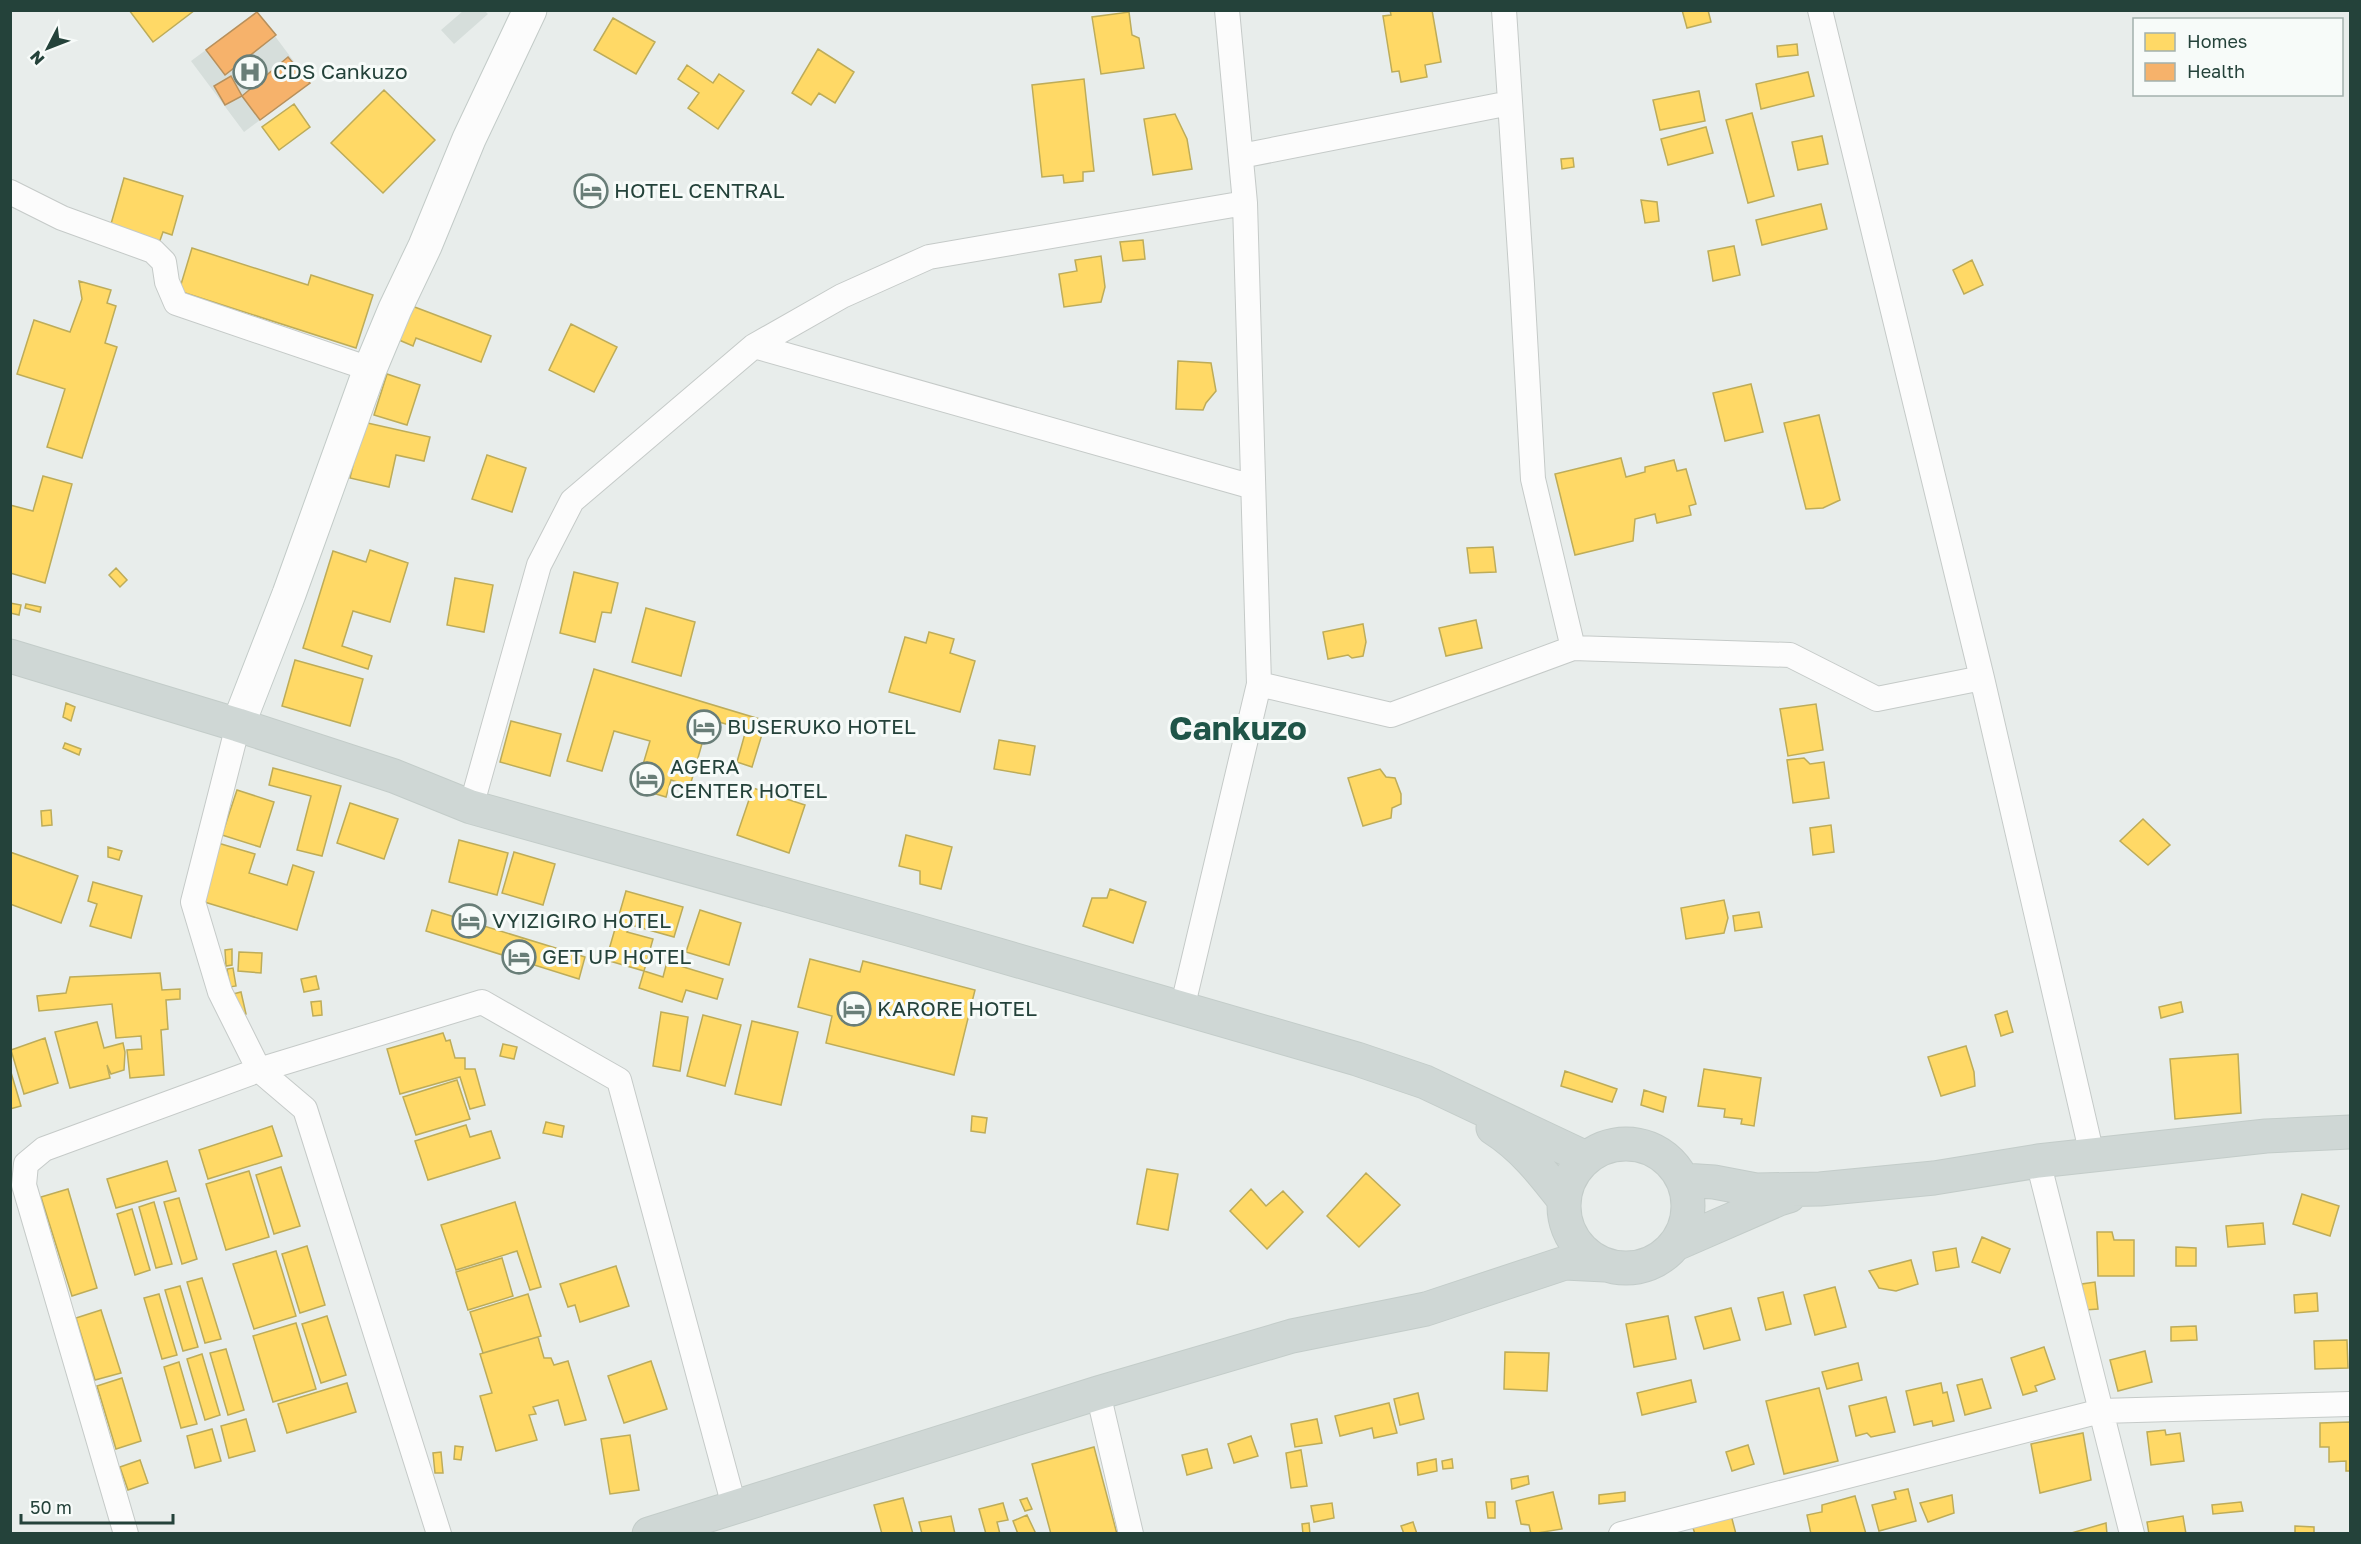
<svg xmlns="http://www.w3.org/2000/svg" width="2361" height="1544" font-family="'Golos Text',sans-serif">
<style>
.built{fill:#d6dedb}
.homes{fill:#ffd966;stroke:#bdac59;stroke-width:1.5}
.health{fill:#f6b26b;stroke:#b7905c;stroke-width:1.5}
.lines{fill:none;stroke-linecap:round;stroke-linejoin:round}
.minor-casing{stroke:#c5cac8;stroke-width:26}
.secondary-casing{stroke:#c3cbc8;stroke-width:35}
.primary-casing{stroke:#c3ccc9;stroke-width:35}
.minor{stroke:#fcfcfc;stroke-width:24}
.secondary{stroke:#fcfcfc;stroke-width:33}
.primary{stroke:#cfd7d5;stroke-width:33}
.labels{text-anchor:middle;stroke-width:6;stroke-linejoin:round;paint-order:stroke}
.poi-label{font-size:21px;fill:#24423a;stroke:#f7fbf9;text-anchor:start}
.town-label{font-size:33px;font-weight:bold;fill:#1f5548;stroke:#f7fbf9}
</style>
<rect width="100%" height="100%" fill="#e8edeb"/>
<path class="built" d="M463,11H485L488,14L454,44L441,30Z
M257,12L310,83L244,132L191,61Z"/>
<path class="homes" d="M129,10H195L153,42Z
M1390,10H1432L1441,62L1425,65L1427,77L1401,82L1399,71L1392,72L1383,16L1391,15Z
M1682,10H1708L1711,22L1687,28Z
M1129,12L1132,35L1139,38L1144,68L1101,74L1092,17Z
M613,18L655,42L636,74L594,50Z
M1797,44L1798,55L1778,57L1777,46Z
M818,49L854,72L835,103L819,93L811,105L792,93Z
M687,65L713,83L719,74L744,91L718,129L688,108L699,93L678,79Z
M1808,72L1814,96L1761,109L1756,84Z
M1084,79L1094,171L1083,172V181L1064,183L1063,175L1042,177L1032,85Z
M384,90L435,140L383,193L331,143Z
M1699,91L1705,121L1660,130L1653,100Z
M294,104L310,127L279,150L262,127Z
M1752,113L1774,196L1748,203L1726,120Z
M1175,114L1187,139L1192,169L1153,175L1144,119Z
M1706,127L1713,153L1668,165L1661,139Z
M1822,136L1828,164L1798,170L1792,142Z
M1573,158L1574,167L1562,169L1561,159Z
M124,178L183,196L172,235L163,232L158,246L109,231Z
M1641,200L1657,202L1659,221L1645,223Z
M1821,204L1827,229L1762,245L1756,220Z
M1143,240L1145,259L1123,261L1120,242Z
M1734,246L1740,275L1713,281L1708,251Z
M192,248L308,285L311,275L373,295L356,348L179,291Z
M1101,256L1105,287L1101,302L1064,307L1059,274L1077,271L1075,260Z
M1972,260L1983,285L1964,294L1953,270Z
M79,281L111,290L107,303L116,306L105,343L117,347L82,458L47,447L65,389L17,374L34,320L70,332L82,299Z
M412,306L491,336L481,362L416,338L413,346L399,340Z
M571,324L617,347L594,392L549,370Z
M1178,361L1211,363L1216,391L1206,403L1203,410L1176,409Z
M387,374L420,385L407,425L374,415Z
M1751,384L1763,432L1725,441L1713,393Z
M1819,415L1840,500L1823,508L1806,509L1784,423Z
M363,422L430,437L424,461L396,455L389,487L350,478Z
M487,455L526,468L512,512L472,499Z
M1621,458L1626,477L1645,472V467L1674,460L1677,471L1686,469L1696,504L1689,506L1691,515L1657,523L1655,514L1635,519L1633,541L1575,555L1555,474Z
M43,476L72,484L45,583L10,573V505L33,511Z
M1493,547L1496,572L1470,573L1467,548Z
M370,550L408,563L390,622L353,611L342,646L372,656L368,669L303,648L333,551L366,562Z
M116,568L127,580L120,587L109,575Z
M574,572L618,583L611,613L602,612L595,642L560,633Z
M455,578L493,585L484,632L447,625Z
M10,603L21,605L19,615L10,613Z
M26,604L41,607L40,612L25,608Z
M646,608L695,622L681,676L632,662Z
M1476,620L1482,648L1446,656L1439,628Z
M1363,624L1366,642L1363,656L1352,658L1348,655L1328,659L1323,632Z
M929,632L954,639L950,653L975,661L960,712L889,692L905,637L926,643Z
M295,660L363,679L350,726L282,706Z
M594,669L766,721L752,767L737,762L746,730L709,719L690,786L671,780L666,797L636,788L650,741L614,731L602,771L567,761Z
M66,703L75,707L71,721L63,717Z
M1816,704L1823,750L1788,756L1780,709Z
M511,721L561,734L550,776L500,762Z
M999,740L1035,746L1030,775L994,769Z
M65,743L81,749L79,755L63,748Z
M1804,758L1810,764L1824,762L1829,798L1793,803L1787,760Z
M273,768L341,786L322,856L297,850L311,796L269,785Z
M1380,769L1386,777L1395,778L1401,794V804L1392,808L1391,818L1363,826L1348,778Z
M753,788L805,805L789,853L737,835Z
M237,790L274,802L260,847L222,835Z
M350,803L398,819L384,859L337,843Z
M51,810L52,825L42,826L41,811Z
M2143,819L2170,845L2148,865L2120,841Z
M1831,825L1834,852L1813,855L1810,828Z
M906,835L952,847L941,889L920,884V871L899,866Z
M459,840L508,853L497,895L449,882Z
M218,843L255,854L249,873L287,885L293,865L314,872L297,930L201,901Z
M108,847L122,851L119,860L108,857Z
M10,852L78,876L61,923L10,904Z
M514,852L555,864L543,905L502,893Z
M93,882L142,896L131,938L90,926L97,904L88,901Z
M1110,889L1146,902L1133,943L1083,926L1092,898H1107Z
M626,891L683,907L674,937L631,925L627,932L653,939L644,971L606,960Z
M1724,900L1728,918L1724,933L1686,939L1681,908Z
M432,910L585,957L579,979L426,931Z
M700,910L741,923L729,965L686,952Z
M1759,912L1762,927L1735,931L1733,916Z
M232,949V965L226,966L225,950Z
M239,952L262,953L261,973L238,971Z
M810,959L860,972L863,961L975,990L954,1075L826,1043L832,1016L798,1007Z
M667,962L723,979L717,999L686,990L682,1002L639,988L644,971L663,977Z
M233,968L236,986L230,987L227,969Z
M160,973L162,990L180,989V999L166,1000L168,1029L161,1030L164,1075L130,1078L127,1050L142,1049L141,1036L116,1038L112,1004L39,1011L37,996L66,993L70,977Z
M316,976L319,989L304,992L301,979Z
M241,992L246,1014L239,1016L233,994Z
M321,1001L322,1015L313,1016L311,1002Z
M2181,1002L2183,1012L2161,1018L2159,1007Z
M2007,1011L2013,1032L2001,1036L1995,1015Z
M661,1012L688,1017L680,1071L653,1066Z
M703,1015L741,1025L725,1086L687,1076Z
M752,1021L798,1032L781,1105L735,1094Z
M97,1022L104,1048L123,1043L125,1052L124,1070L111,1074L107,1065L110,1078L70,1088L55,1032Z
M443,1033L446,1041L450,1040L455,1058H465V1069H475L485,1105L470,1109L460,1077L400,1094L387,1049Z
M45,1038L58,1083L24,1094L11,1050Z
M503,1044L517,1047L514,1059L500,1056Z
M1966,1046L1974,1072L1975,1086L1941,1096L1928,1057Z
M2238,1054L2241,1113L2175,1119L2170,1059Z
M10,1069L21,1106L10,1109Z
M1704,1069L1761,1078L1754,1126L1741,1124L1742,1119L1724,1117L1725,1109L1698,1106Z
M1565,1071L1617,1089L1612,1102L1561,1086Z
M457,1080L470,1119L416,1135L403,1097Z
M1644,1090L1666,1097L1663,1112L1641,1105Z
M972,1116L987,1118L985,1133L971,1131Z
M546,1122L564,1126L562,1137L543,1133Z
M466,1125L470,1137L491,1131L500,1158L428,1180L415,1141Z
M272,1126L282,1156L208,1179L199,1150Z
M167,1161L176,1191L116,1208L107,1179Z
M281,1167L300,1226L274,1234L256,1175Z
M1147,1169L1178,1174L1168,1230L1137,1224Z
M249,1171L269,1237L226,1250L206,1184Z
M1366,1173L1400,1205L1359,1247L1327,1216Z
M68,1189L97,1288L72,1296L41,1197Z
M1251,1189L1266,1206L1283,1191L1303,1212L1267,1249L1230,1211Z
M2302,1194L2339,1206L2330,1236L2293,1224Z
M179,1198L197,1259L182,1264L164,1202Z
M154,1202L172,1264L156,1268L139,1207Z
M515,1202L541,1287L530,1290L517,1251L456,1270L441,1225Z
M132,1209L150,1270L135,1275L117,1214Z
M2263,1223L2265,1244L2228,1247L2226,1226Z
M2097,1232H2112L2114,1240H2134V1276H2098Z
M1982,1237L2010,1249L2000,1273L1972,1262Z
M307,1246L325,1305L300,1313L282,1254Z
M2176,1247L2196,1248V1266H2176Z
M1956,1248L1959,1267L1936,1271L1933,1252Z
M276,1251L296,1316L254,1329L233,1264Z
M502,1258L513,1296L468,1310L456,1272Z
M1911,1260L1918,1284L1896,1291L1879,1288L1869,1271Z
M616,1266L629,1306L580,1322L575,1305L568,1307L560,1284Z
M202,1278L221,1339L205,1343L187,1282Z
M2095,1282L2098,1309L2085,1310L2082,1284Z
M180,1286L198,1347L183,1351L165,1290Z
M1835,1287L1846,1327L1815,1335L1804,1295Z
M1783,1292L1791,1324L1766,1330L1758,1298Z
M2317,1293L2318,1311L2295,1313L2294,1295Z
M159,1294L177,1355L162,1359L144,1298Z
M528,1294L541,1336L483,1353L470,1312Z
M1731,1308L1740,1340L1704,1349L1695,1317Z
M101,1310L121,1373L95,1380L76,1318Z
M327,1316L346,1375L321,1383L302,1324Z
M1668,1316L1676,1359L1634,1367L1626,1324Z
M296,1323L316,1389L273,1402L253,1336Z
M2196,1326L2197,1340L2171,1341V1327Z
M538,1337L544,1358H551L554,1365L568,1361L586,1420L565,1425L558,1400L533,1407L536,1414L529,1415L537,1440L496,1451L480,1396L492,1393L480,1354Z
M2347,1340L2348,1368L2315,1369L2314,1341Z
M2044,1347L2055,1379L2035,1386L2037,1391L2023,1395L2011,1358Z
M226,1349L244,1410L228,1415L210,1353Z
M2145,1351L2152,1382L2118,1391L2110,1360Z
M1505,1352L1549,1353L1547,1391L1504,1389Z
M202,1354L220,1415L205,1420L187,1359Z
M651,1361L667,1409L624,1423L608,1376Z
M179,1362L197,1424L181,1428L164,1367Z
M1858,1363L1862,1380L1827,1389L1822,1372Z
M122,1378L141,1441L116,1449L97,1386Z
M1982,1379L1991,1408L1965,1415L1957,1385Z
M1691,1380L1696,1402L1642,1415L1637,1393Z
M347,1383L356,1412L287,1433L278,1404Z
M1941,1383L1943,1393L1947,1392L1954,1421L1933,1426L1932,1421L1914,1425L1906,1391Z
M1819,1388L1838,1461L1784,1474L1766,1401Z
M1418,1393L1424,1419L1400,1425L1394,1399Z
M1886,1397L1895,1432L1871,1437L1867,1433L1856,1436L1849,1406Z
M1389,1403L1397,1433L1374,1438L1372,1428L1340,1436L1335,1416Z
M246,1419L255,1451L229,1458L221,1426Z
M1317,1419L1322,1443L1295,1447L1291,1424Z
M2350,1422V1471H2346V1461L2329,1462V1447H2320V1423Z
M212,1429L221,1461L195,1468L187,1436Z
M2165,1430L2166,1435L2180,1433L2184,1461L2151,1465L2147,1432Z
M2083,1433L2091,1480L2040,1493L2031,1444Z
M630,1435L639,1490L610,1494L601,1439Z
M1251,1436L1258,1456L1234,1463L1228,1444Z
M1748,1445L1754,1464L1732,1471L1726,1452Z
M455,1446L463,1447L461,1460L454,1459Z
M1094,1447L1117,1534H1051L1032,1464Z
M1207,1449L1212,1468L1187,1475L1182,1455Z
M1301,1450L1307,1486L1291,1488L1286,1453Z
M441,1452L443,1473H435L433,1453Z
M1436,1459L1437,1471L1418,1475L1417,1463Z
M1452,1459L1453,1468L1443,1469L1442,1461Z
M140,1460L148,1483L128,1490L120,1467Z
M1528,1476L1529,1484L1512,1489L1511,1479Z
M1908,1489L1916,1521L1879,1531L1872,1505L1896,1499L1894,1492Z
M1553,1492L1562,1529L1531,1534L1529,1525L1521,1524L1516,1501Z
M1625,1492V1501L1599,1504V1495Z
M1952,1495L1954,1513L1928,1522L1920,1503Z
M1855,1496L1866,1534H1811L1807,1515L1822,1512V1505Z
M903,1498L913,1534H882L874,1505Z
M1027,1498L1032,1509L1025,1511L1020,1500Z
M1486,1502H1495V1518H1488Z
M2241,1502L2243,1511L2213,1514L2212,1505Z
M1003,1503L1008,1520L997,1522L1000,1534H986L979,1509Z
M1332,1503L1334,1518L1314,1522L1311,1506Z
M1027,1515L1036,1534H1018L1013,1521Z
M1731,1515L1736,1534H1695L1692,1525Z
M951,1516L955,1534H922L919,1522Z
M2183,1516L2186,1534H2149L2147,1522Z
M1413,1522L1417,1534H1404L1401,1526Z
M1309,1523L1310,1534H1303L1302,1524Z
M2106,1523L2107,1534H2068Z
M2295,1526L2314,1527V1534H2295Z"/>
<path class="health" d="M257,12L276,35L225,75L206,50Z
M288,57L310,83L260,120L242,96Z
M231,76L242,96L225,105L214,86Z"/>
<g class="lines">
<g class="minor-casing">
<path id="minor" d="M1504,10L1522,284L1533,479L1573,648L1790,655L1877,699L1982,678
M1820,10L1982,678L2092,1155
M1241,156L1510,103
M10,192L62,218L153,251L164,262L167,282L176,303L370,369
M754,346L1253,487
M1259,684L1391,715L1573,648
M238,725L193,902L220,992L259,1070L305,1109L439,1534
M471,807L539,565L572,501L754,346L842,296L929,257L1245,203
M1182,1009L1259,684L1245,203L1227,10
M2038,1161L2132,1534
M1098,1393L1131,1534
M126,1534L24,1185L26,1164L44,1149L259,1070L482,1002L619,1080L734,1506
M1621,1534L2101,1411L2350,1404"/>
</g>
<g class="secondary-casing">
<path id="secondary" d="M238,725L289,594L370,369L395,309L425,246L469,139L530,10"/>
</g>
<g class="primary-casing">
<path id="primary" d="M10,656L238,725L394,776L471,807L912,930L1357,1059L1425,1082L1586,1158
M1493,1128C1523,1147 1543,1173 1564,1200
M1564 1206a62 62 0 1 1 124 0a62 62 0 1 1-124 0Z
M1683,1180L1714,1182L1756,1190L1820,1189L1934,1178L2038,1161L2266,1136L2350,1132
M1678,1243L1779,1199L1789,1196
M649,1534L1098,1393L1292,1336L1426,1309L1565,1263L1605,1265"/>
</g>
<use href="#minor" class="minor"/>
<use href="#secondary" class="secondary"/>
<use href="#primary" class="primary"/>
</g>
<defs>
<g id="hospital-ring" transform="scale(1.725)"><circle r="9.5" fill="#f7fbf9" stroke="#697e78" stroke-width="1.5"/><path d="M-5-5h3v3.5h4V-5h3V5h-3V1.5h-4V5h-3Z" fill="#697e78"/></g>
<g id="hotel-ring" transform="scale(1.725)"><circle r="9.5" fill="#f7fbf9" stroke="#697e78" stroke-width="1.5"/><path d="M-6-4.5h1.5V1H6V5H4.5V3h-9V5H-6ZM-4 0a1.8 1.8 0 1 1 3.6 0ZM.5 0V-2.5h3Q6-2.5 6 0Z" fill="#697e78"/></g>
</defs>
<g fill-rule="evenodd">
<use href="#hospital-ring" x="250" y="72"/>
<use href="#hotel-ring" x="591" y="191"/>
<use href="#hotel-ring" x="704" y="727"/>
<use href="#hotel-ring" x="647" y="779"/>
<use href="#hotel-ring" x="469" y="921"/>
<use href="#hotel-ring" x="519" y="957"/>
<use href="#hotel-ring" x="854" y="1009"/>
</g>
<g class="labels">
<g class="poi-label">
<text x="273" y="79">CDS Cankuzo</text>
<text x="614" y="198">HOTEL CENTRAL</text>
<text x="727" y="734">BUSERUKO HOTEL</text>
<text x="670" y="774">AGERA<tspan x="670" dy="24">CENTER HOTEL</tspan></text>
<text x="492" y="928">VYIZIGIRO HOTEL</text>
<text x="542" y="964">GET UP HOTEL</text>
<text x="877" y="1016">KARORE HOTEL</text>
</g>
<g class="town-label">
<text x="1238" y="740">Cankuzo</text>
</g>
</g>
<rect width="2361" height="1544" fill="none" stroke="#24423a" stroke-width="24"/>
<rect x="2133" y="18" width="210" height="78" fill="#f7fbf9" stroke="#a3b1ad" stroke-width="1.5"/>
<rect x="2145" y="33" width="30" height="18" fill="#ffd966" stroke="#a3b1ad" stroke-width="1.5"/>
<text x="2187" y="48" font-size="18" fill="#24423a">Homes</text>
<rect x="2145" y="63" width="30" height="18" fill="#f6b26b" stroke="#a3b1ad" stroke-width="1.5"/>
<text x="2187" y="78" font-size="18" fill="#24423a">Health</text>
<g transform="translate(48 48) rotate(228)" stroke="#f7fbf9" stroke-width="4.5" paint-order="stroke">
<path d="M0-4.5L10 22L0 15L-10 22Z" fill="#24423a"/>
<text y="-9" font-size="16" font-weight="bold" text-anchor="middle" fill="#24423a">N</text>
</g>
<path d="M21 1514v9h152v-9" fill="none" stroke="#24423a" stroke-width="3"/>
<text x="30" y="1514" font-size="18" fill="#24423a" stroke="#f7fbf9" stroke-width="4.5" paint-order="stroke">50 m</text>
</svg>
